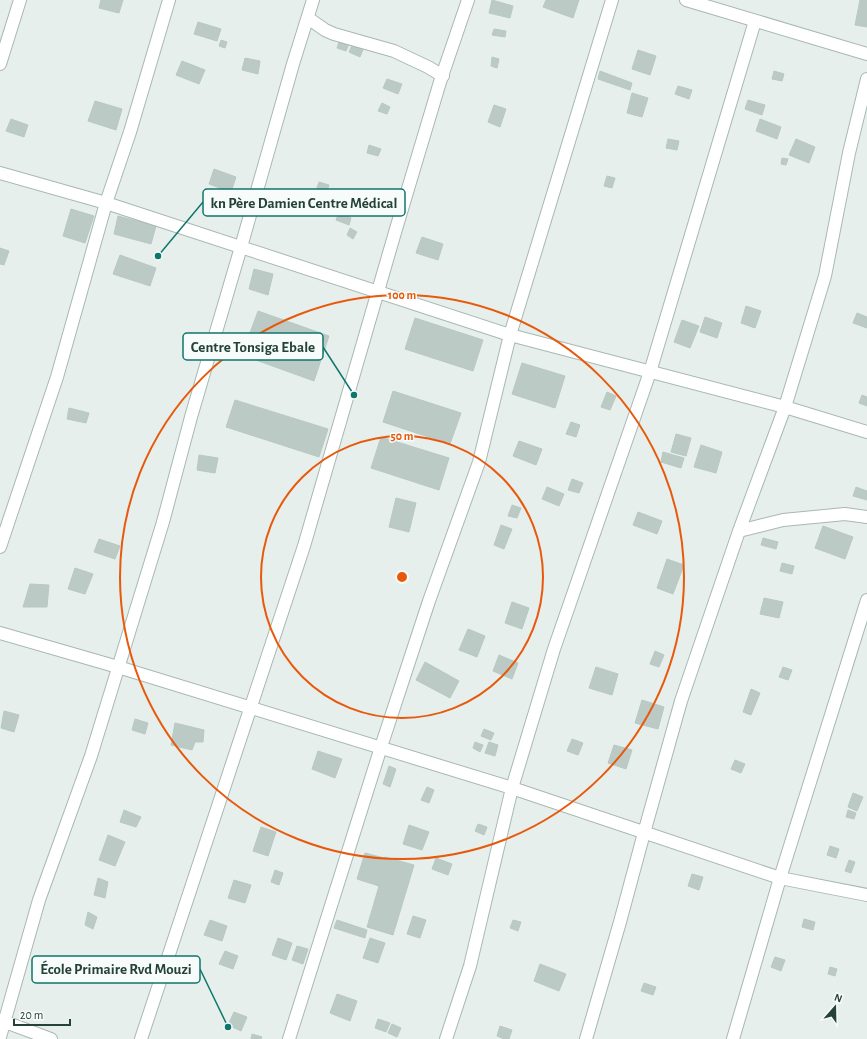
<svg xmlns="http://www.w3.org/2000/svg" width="867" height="1039" font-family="'Alegreya Sans',sans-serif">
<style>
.building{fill:#bbcac4;stroke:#b8c9c2}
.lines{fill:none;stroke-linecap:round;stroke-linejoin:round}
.minor-casing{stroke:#a8b8b2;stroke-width:14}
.minor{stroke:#fff;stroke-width:12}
.ring{fill:none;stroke:#e8590c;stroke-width:2}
.centre{fill:#e8590c;stroke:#f7fbf9;stroke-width:2}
.ring-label{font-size:12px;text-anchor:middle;font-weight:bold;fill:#e8590c;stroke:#f7fbf9;stroke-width:3;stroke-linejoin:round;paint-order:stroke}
.leader{fill:none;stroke:#0f766e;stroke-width:1.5}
.callout-dot{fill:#0f766e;stroke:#f7fbf9;stroke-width:1.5}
.callout{fill:#f7fbf9;stroke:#0f766e;stroke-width:1.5}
.callout-label{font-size:15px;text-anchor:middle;font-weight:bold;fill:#24423a}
</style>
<rect width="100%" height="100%" fill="#e6efeb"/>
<path class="building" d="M101,0H123L119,13L99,8Z
M492,0L513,6L510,18L489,13Z
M546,0H579L573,18L543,7Z
M860,0H867V27L855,25Z
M198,22L221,29L217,41L194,34Z
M494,29L506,31L505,37L492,35Z
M340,39L350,42L346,51L337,48Z
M221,40L227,42L225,48L219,46Z
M353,43L364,47L360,57L349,52Z
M638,50L656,56L650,75L632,69Z
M492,57L499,59L497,68L491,66Z
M245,58L260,61L258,74L242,70Z
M182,61L205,70L199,84L176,75Z
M600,71L632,83L630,90L598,79Z
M774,71L784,74L782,81L772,79Z
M387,79L402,84L398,94L383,88Z
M678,86L692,90L689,99L675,94Z
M632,93L648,98L642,117L627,113Z
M748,100L765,105L762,115L745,109Z
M95,101L122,109L116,130L88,121Z
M382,103L390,107L387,114L378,111Z
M494,105L506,109L500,127L488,122Z
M11,119L28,125L24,137L6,131Z
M760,119L781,127L777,139L756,131Z
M668,139L679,141L677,150L666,148Z
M796,139L815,147L809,163L789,155Z
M369,145L381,149L378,156L367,153Z
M782,158L788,159L786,165L781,164Z
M214,169L236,177L231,192L209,184Z
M607,176L615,178L612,188L604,186Z
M319,182L329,185L324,202L313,199Z
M71,209L94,216L85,243L63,236Z
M339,213L351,218L349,225L336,220Z
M118,216L156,226L151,244L114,234Z
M350,228L357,232L353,239L347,235Z
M422,237L443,244L438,260L416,253Z
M0,248L9,251L4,265L0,264Z
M120,255L156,268L150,286L113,274Z
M254,269L273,274L268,295L249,289Z
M746,306L761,311L755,328L741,323Z
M258,311L329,336L314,381L242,355Z
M857,313L867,317V328L853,323Z
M705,317L722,323L717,338L700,332Z
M415,318L483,340L473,371L405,349Z
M682,320L699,326L690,348L674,342Z
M522,363L565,376L555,408L512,394Z
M393,391L461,413L450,444L383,422Z
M607,392L616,396L610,410L601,407Z
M862,395L867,397V406L859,403Z
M235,400L328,429L319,457L226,427Z
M69,408L89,413L86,423L67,419Z
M571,422L580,425L576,437L566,434Z
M676,434L691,438L686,456L671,452Z
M381,437L449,458L439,490L371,468Z
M519,441L542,449L536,465L513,456Z
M701,445L722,452L716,473L694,467Z
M663,452L684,458L681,468L661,462Z
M199,455L218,458L215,473L197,470Z
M572,479L583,483L579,493L568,490Z
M547,487L564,494L559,506L542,499Z
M856,487L867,491V500L853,496Z
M396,498L416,503L409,532L389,527Z
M512,505L521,508L517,518L508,516Z
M638,512L662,521L657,534L633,525Z
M501,525L512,529L504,549L494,545Z
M823,526L853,537L845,559L815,548Z
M763,538L778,542L776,549L761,545Z
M99,539L120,546L115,559L94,552Z
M667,559L684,565L673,594L657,588Z
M782,563L794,566L792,574L780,571Z
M75,568L93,574L85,594L68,589Z
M30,584L49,585L47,607H23Z
M764,598L783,602L779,618L760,614Z
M512,602L529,608L522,629L505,623Z
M468,629L485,636L477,657L459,650Z
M655,651L664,655L659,667L650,664Z
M499,655L518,663L512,679L493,671Z
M425,662L459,681L450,698L416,680Z
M596,667L618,674L612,695L589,688Z
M783,667L792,670L788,680L779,677Z
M751,689L760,693L751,715L743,712Z
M642,700L664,707L658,729L635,723Z
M4,711L19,715L14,732L1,728Z
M135,719L148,723L145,734L132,730Z
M175,723L204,730L203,742H195L192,750L171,745Z
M484,729L494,733L491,740L481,736Z
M572,739L583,743L578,755L567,751Z
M475,742L483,745L480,752L473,748Z
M489,742L498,745L495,756L485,753Z
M614,745L632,750L626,769L608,763Z
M318,751L342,759L335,778L312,769Z
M735,760L745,764L741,773L731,769Z
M389,766L396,769L390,787L383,784Z
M427,787L434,790L429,803L421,800Z
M853,793L863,797L857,811L848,807Z
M124,810L141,817L136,827L120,822Z
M848,810L856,813L854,819L846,817Z
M478,824L487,827L484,835L475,831Z
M409,825L429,832L422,850L403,844Z
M261,827L276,832L268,856L253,851Z
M108,835L125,842L115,866L99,860Z
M830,846L839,849L836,858L827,855Z
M365,853L384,858L385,857L414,865L393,935L367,927L379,886L357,879Z
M436,858L452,864L448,875L432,869Z
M849,860L855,862L851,873L845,871Z
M275,870L283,873L279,885L271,882Z
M692,874L703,877L699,890L688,886Z
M98,878L108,882L105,898L94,895Z
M234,880L251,885L245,903L228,898Z
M88,912L97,917L93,929L85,925Z
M413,916L426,920L420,938L407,934Z
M804,919L815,922L813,930L802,927Z
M210,920L227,926L222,941L204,935Z
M337,920L367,930L365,938L334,928Z
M513,920L521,922L518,931L510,928Z
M278,938L292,943L286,960L272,955Z
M370,938L385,943L378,963L363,958Z
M297,946L308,949L303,964L292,960Z
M225,951L238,956L233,969L219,964Z
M775,957L785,960L781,971L771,967Z
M540,964L566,974L559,991L534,981Z
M830,967L837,969L835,976L828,974Z
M644,983L656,987L653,995L641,991Z
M337,994L357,1001L350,1021L330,1013Z
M234,1012L247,1017L241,1031L228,1025Z
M378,1019L390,1023L386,1032L375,1028Z
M392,1024L401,1028L397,1037L388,1033Z
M500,1026L512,1030L509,1039H504L497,1036Z
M252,1034L262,1037L261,1039H251Z"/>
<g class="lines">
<g class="minor-casing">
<path id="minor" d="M686,0L867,54
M308,18L325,30L334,34L394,51L428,67L443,76
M0,64L20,0
M0,173L106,203L510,335L785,407L867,432
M739,531L783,520L845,514L867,517
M0,547L57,377L106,203L130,132L169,0
M0,633L118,667L512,788L780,878L867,895
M0,1020L51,1039
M0,1037L39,900L91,756L163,522L191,417L241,247L293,64L313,0
M141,1039L304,546L396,229L440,82L468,0
M289,1039L381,747L429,601L479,462L510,335L612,0
M446,1039L470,966L512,788L554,649L650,372L755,21
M586,1039L620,922L644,833L681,701L739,531L785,407L825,276L849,153L867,79
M733,1039L780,878L867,600"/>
</g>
<use href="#minor" class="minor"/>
</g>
<g class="ring">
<circle cx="402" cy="577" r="141"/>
<circle cx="402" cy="577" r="282"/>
</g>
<circle cx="402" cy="577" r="6" class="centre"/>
<g class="ring-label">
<text x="402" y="299">100 m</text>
<text x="402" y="440">50 m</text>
</g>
<path class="leader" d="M158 256L203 202M354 395L323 347M228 1027L200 969"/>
<g class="callout-dot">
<circle cx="158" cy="256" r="4"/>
<circle cx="354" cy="395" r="4"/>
<circle cx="228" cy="1027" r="4"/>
</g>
<g class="callout">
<rect x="203" y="189" width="202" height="27" rx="4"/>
<rect x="183" y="333" width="140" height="27" rx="4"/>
<rect x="32" y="956" width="168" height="27" rx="4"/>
</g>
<g class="callout-label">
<text x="304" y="208">kn Père Damien Centre Médical</text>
<text x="253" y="352">Centre Tonsiga Ebale</text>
<text x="116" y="974">École Primaire Rvd Mouzi</text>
</g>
<g transform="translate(835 1007) rotate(20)" stroke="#f7fbf9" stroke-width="3" paint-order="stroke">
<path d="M0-3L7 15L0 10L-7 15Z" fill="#24423a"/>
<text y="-6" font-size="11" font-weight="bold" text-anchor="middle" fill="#24423a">N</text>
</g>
<path d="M14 1019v6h56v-6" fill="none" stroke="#24423a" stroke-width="2"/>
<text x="20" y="1019" font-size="12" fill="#24423a" stroke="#f7fbf9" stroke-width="3" paint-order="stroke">20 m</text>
</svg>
